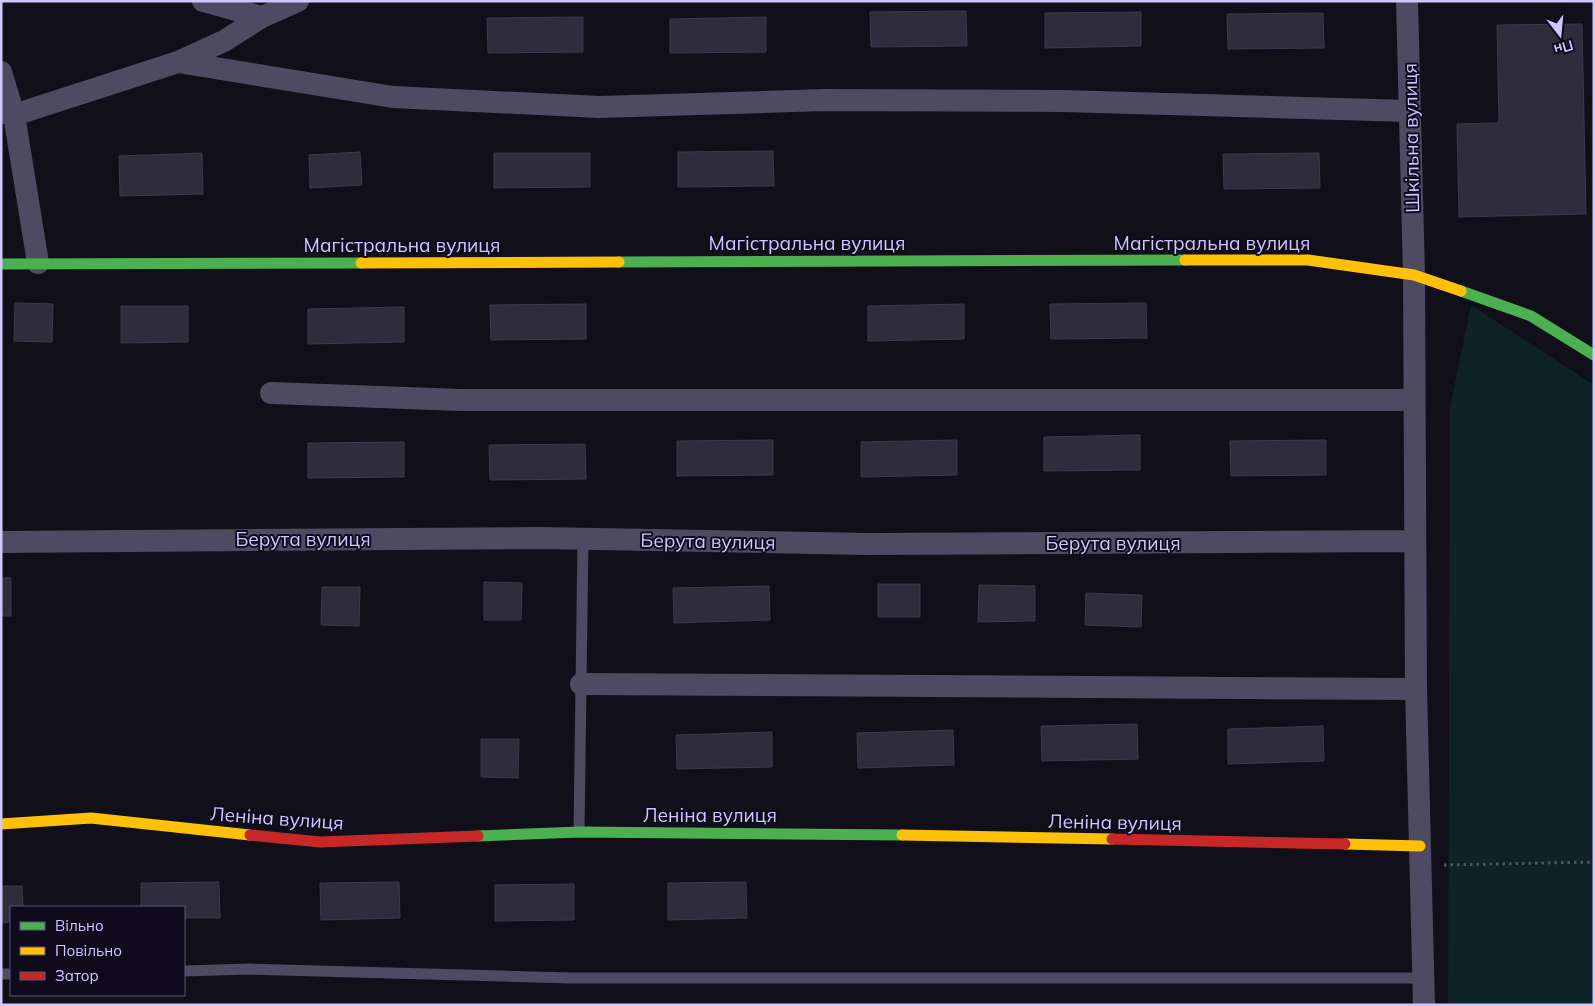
<svg xmlns="http://www.w3.org/2000/svg" width="1595" height="1006" font-family="Mulish,sans-serif">
<style>
.green{fill:#0e2325}
.building{fill:#2f2c3c;stroke:#3d394f}
.lines{fill:none;stroke-linecap:round;stroke-linejoin:round}
.path{stroke:#495766;stroke-width:3;stroke-dasharray:2.5 4;stroke-linecap:butt}
.lane{stroke:#4d4a62;stroke-width:11}
.street{stroke:#4d4a62;stroke-width:22}
.fast{stroke:#4caf50;stroke-width:11}
.slow{stroke:#ffc107;stroke-width:11}
.jam{stroke:#c62828;stroke-width:11}
.labels{text-anchor:middle;stroke-width:4;stroke-linejoin:round;paint-order:stroke}
.street-label{font-size:19px;fill:#d0c7ff;stroke:#0f0b1d}
</style>
<rect width="100%" height="100%" fill="#110f19"/>
<path class="green" d="M1471,305L1594,385V1005H1448L1450,407Z"/>
<path class="building" d="M966,11L967,46L871,47L870,12Z
M1141,12V46L1045,48V13Z
M1323,13L1324,48L1228,49L1227,14Z
M583,17V52L488,53L487,18Z
M766,17V52L670,53V19Z
M1582,24L1586,214L1459,217L1457,124L1499,123L1497,25Z
M773,151L774,186L678,187V152Z
M360,152L362,185L310,188L309,155Z
M202,153L203,194L120,196L119,156Z
M494,153H590V187L494,188Z
M1319,153L1320,188L1224,189L1223,154Z
M15,303L53,304L52,342L14,341Z
M1146,303L1147,338L1051,339L1050,304Z
M586,304V339L491,340L490,305Z
M964,304V339L868,341V306Z
M121,306H188V342L121,343Z
M404,307V342L308,344V309Z
M1140,435V470L1044,471V437Z
M773,440V475L677,476V441Z
M957,440V475L861,477V442Z
M1326,440V475L1231,476L1230,441Z
M404,442V477L308,478V443Z
M585,444L586,479L490,480L489,445Z
M1,578H11V616H1Z
M484,582L522,583L521,620H484Z
M878,584H920V617H878Z
M979,585L1035,586V621L978,622Z
M769,586L770,620L674,623L673,588Z
M322,587H360L359,626L321,625Z
M1086,593L1142,595L1141,627L1085,625Z
M1137,724L1138,759L1042,761L1041,726Z
M1323,726L1324,761L1228,764V729Z
M953,730L954,765L858,768L857,733Z
M772,732V767L677,769L676,735Z
M481,739H519L518,778L481,777Z
M219,882L220,918H184V907H141V883Z
M399,882L400,918L321,920L320,883Z
M746,882L747,918L668,920V883Z
M574,884V920L495,921V885Z
M1,886H22L23,907H11V922L1,923Z"/>
<g class="lines">
<path class="path" d="M1444,865L1594,862"/>
<path class="lane" d="M579,832L583,539
M184,971L249,969L570,978H1423
M1,974H11"/>
<path class="street" d="M203,1L262,17
M1407,1L1414,275L1416,689L1424,1005
M178,62L393,97L599,107L825,100L1063,101L1410,111
M1,72L14,115L1,112
M38,263L14,115L178,62L224,41L262,17L298,1
M271,393L461,400H1414
M1,542L540,538L868,544L1414,541
M581,684L1416,689"/>
<path class="fast" d="M619,262L1185,260
M1,264L361,263
M1461,291L1531,316L1594,355
M478,836L579,832L902,835"/>
<path class="slow" d="M1185,260H1308L1414,275L1461,291
M361,263L619,262
M1,824L91,818L250,835
M902,835L1112,839
M1345,844L1420,846"/>
<path class="jam" d="M250,835L320,842L478,836
M1112,839L1345,844"/>
</g>
<g class="labels">
<g class="street-label">
<text transform="translate(1411 138) rotate(-91)" y="7">Шкільна вулиця</text>
<text x="807" y="250">Магістральна вулиця</text>
<text x="1212" y="250">Магістральна вулиця</text>
<text x="402" y="252">Магістральна вулиця</text>
<text x="303" y="546">Берута вулиця</text>
<text transform="translate(708 541) rotate(1)" y="7">Берута вулиця</text>
<text x="1113" y="550">Берута вулиця</text>
<text x="710" y="822">Леніна вулиця</text>
<text transform="translate(277 818) rotate(4)" y="7">Леніна вулиця</text>
<text transform="translate(1115 822) rotate(1)" y="7">Леніна вулиця</text>
</g>
</g>
<rect width="1595" height="1006" fill="none" stroke="#d0c7ff" stroke-width="5"/>
<rect x="10" y="906" width="175" height="90" fill="#0f0b1d" stroke="#5c5677"/>
<rect x="20" y="922" width="25" height="8" fill="#4caf50" stroke="#5c5677"/>
<text x="55" y="931" font-size="15" fill="#d0c7ff">Вільно</text>
<rect x="20" y="947" width="25" height="8" fill="#ffc107" stroke="#5c5677"/>
<text x="55" y="956" font-size="15" fill="#d0c7ff">Повільно</text>
<rect x="20" y="972" width="25" height="8" fill="#c62828" stroke="#5c5677"/>
<text x="55" y="981" font-size="15" fill="#d0c7ff">Затор</text>
<g transform="translate(1560 35) rotate(164)" stroke="#0f0b1d" stroke-width="4" paint-order="stroke">
<path d="M0-4L9 19L0 12L-9 19Z" fill="#d0c7ff"/>
<text y="-8" font-size="14" font-weight="bold" text-anchor="middle" fill="#d0c7ff">Пн</text>
</g>
</svg>
